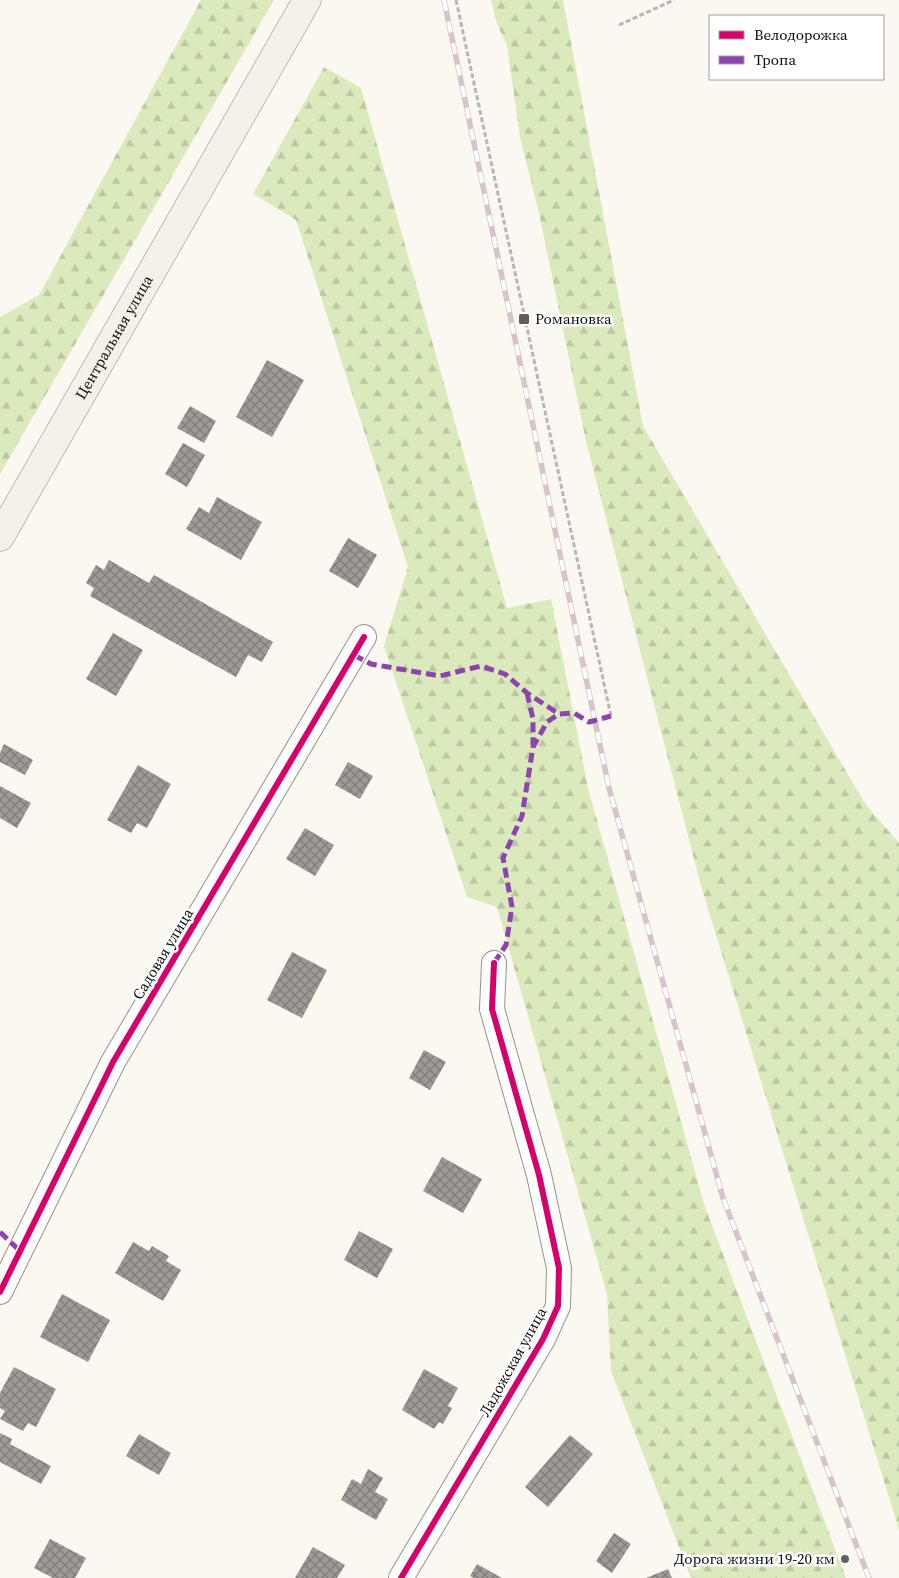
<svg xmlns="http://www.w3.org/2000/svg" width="899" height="1578" font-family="'Source Serif 4',serif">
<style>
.forest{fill:url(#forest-firs)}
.building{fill:url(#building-cross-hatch)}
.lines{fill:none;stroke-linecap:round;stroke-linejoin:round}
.minor-casing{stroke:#949390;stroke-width:26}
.secondary-casing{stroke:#8b8986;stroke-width:29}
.path{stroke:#b8b7b6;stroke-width:3;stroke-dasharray:5 2.5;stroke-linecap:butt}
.minor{stroke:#fefefd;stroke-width:24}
.secondary{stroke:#f5f1e8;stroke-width:28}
.rail-casing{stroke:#d8c3c6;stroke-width:5.5}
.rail{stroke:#fff;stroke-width:4;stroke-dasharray:11;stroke-linecap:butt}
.quiet{stroke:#8e44ad;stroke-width:5;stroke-dasharray:10 5;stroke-linecap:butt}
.cycleway-casing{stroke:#fff;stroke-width:9}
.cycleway{stroke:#d6006c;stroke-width:6}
.poi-dot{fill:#605f5d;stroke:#fff;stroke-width:2}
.labels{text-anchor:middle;stroke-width:5;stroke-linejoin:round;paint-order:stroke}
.poi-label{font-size:15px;fill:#0d0d0d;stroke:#fff;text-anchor:start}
.street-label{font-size:15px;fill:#0d0d0d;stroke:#fff}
</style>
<defs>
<pattern id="forest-firs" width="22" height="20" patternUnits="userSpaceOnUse" patternTransform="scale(1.25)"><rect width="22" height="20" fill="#dbeabd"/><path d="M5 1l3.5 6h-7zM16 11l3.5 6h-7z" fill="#bbc8a1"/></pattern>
<pattern id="building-cross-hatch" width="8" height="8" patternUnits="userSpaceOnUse" patternTransform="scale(1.25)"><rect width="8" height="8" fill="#9e9b97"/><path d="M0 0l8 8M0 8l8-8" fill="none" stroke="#7f7d7a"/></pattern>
</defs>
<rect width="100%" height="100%" fill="#fbf8f1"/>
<path class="forest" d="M201,0H274L0,474V317L39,295Z
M491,0H563L643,426L866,805L899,843V1530L701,886L586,441L539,213L520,137L507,46L496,21Z
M324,67L361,88L507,608L551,599L588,788L704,1204L846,1578H691L611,1371L607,1294L497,907L467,897L384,646L408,567L296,220L253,194Z"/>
<path class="building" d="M267,360L304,380L272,437L236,417Z
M190,406L216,421L204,443L177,428Z
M183,443L205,455L187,487L165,474Z
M217,497L262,522L241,560L186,529L199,507L209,513Z
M348,538L377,555L358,588L329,571Z
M109,560L149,583L154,575L273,642L262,662L248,655L236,677L90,596L94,588L86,583L96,565L104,570Z
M113,633L143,650L116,696L86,679Z
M4,744L33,760L25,775L0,762V753Z
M348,762L373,776L360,799L335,785Z
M138,765L171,784L147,828L137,823L131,833L107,820Z
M0,786L31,803L17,828L0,818Z
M305,828L334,845L315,876L286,859Z
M292,952L327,970L302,1018L267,1000Z
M424,1050L446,1062L430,1090L409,1078Z
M442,1157L482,1179L463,1213L423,1191Z
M359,1231L393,1249L377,1278L344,1260Z
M133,1242L149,1251L152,1246L169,1256L166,1261L181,1270L163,1301L115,1273Z
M62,1294L110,1320L88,1362L40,1337Z
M14,1367L56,1389L36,1427L28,1423L23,1431L0,1419L5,1411L0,1408V1393Z
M424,1369L458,1388L448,1406L452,1408L443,1424L439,1422L434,1429L402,1410Z
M0,1433L12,1439L10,1444L51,1466L41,1484L0,1462Z
M139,1434L171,1453L159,1475L126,1456Z
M570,1435L593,1454L548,1507L525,1487Z
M368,1469L383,1478L375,1492L388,1499L376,1520L341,1500L352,1479L361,1484Z
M614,1533L631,1544L612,1573L596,1561Z
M50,1539L86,1558L75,1578H53L34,1568Z
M313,1547L345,1565L337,1578H295Z
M477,1564L502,1578H474L470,1576Z
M668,1569L672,1578H646Z"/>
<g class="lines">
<g class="minor-casing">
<path id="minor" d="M0,1292L113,1062L364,637
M401,1578L543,1339L558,1306L559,1268L539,1175L492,1009L494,963"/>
</g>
<g class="secondary-casing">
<g id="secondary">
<path id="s1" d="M0,537L307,0"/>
</g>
</g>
<path class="path" d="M456,0L611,716
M619,25L674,0"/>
<use href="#minor" class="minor"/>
<use href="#secondary" class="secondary"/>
<g class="rail-casing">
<path id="rail" d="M444,0L609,788L723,1198L869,1578"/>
</g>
<use href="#rail" class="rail"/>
<path class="quiet" d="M354,655L371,664L440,676L481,666L505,674L527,693L559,714L574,713L589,722L611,716
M527,693L533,719V745
M494,963L506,945L512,907L503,858L522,816L533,747L547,722L559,714
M0,1232L20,1251"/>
<g class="cycleway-casing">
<path id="cycleway" d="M0,1292L113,1062L364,637
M401,1578L543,1339L558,1306L559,1268L539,1175L492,1009L494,963"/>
</g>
<use href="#cycleway" class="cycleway"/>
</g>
<g class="poi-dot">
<rect x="518" y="313" width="12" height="12" rx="2.5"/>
<circle cx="845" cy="1559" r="5"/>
</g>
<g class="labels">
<g class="poi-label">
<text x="535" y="324">Романовка</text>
<text x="835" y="1564" text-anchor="end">Дорога жизни 19-20 км</text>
</g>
<g class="street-label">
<text dy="5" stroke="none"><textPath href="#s1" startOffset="230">Центральная улица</textPath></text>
<text transform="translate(163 954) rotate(-59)" y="5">Садовая улица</text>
<text transform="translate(513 1362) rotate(-61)" y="5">Ладожская улица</text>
</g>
</g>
<rect x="709" y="15" width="175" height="65" fill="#ffffff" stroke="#9e9e9e"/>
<rect x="719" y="31" width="25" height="8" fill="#d6006c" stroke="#9e9e9e"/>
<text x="754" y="40" font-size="15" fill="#0d0d0d">Велодорожка</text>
<rect x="719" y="56" width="25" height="8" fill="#8e44ad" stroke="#9e9e9e"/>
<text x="754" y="65" font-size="15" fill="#0d0d0d">Тропа</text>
</svg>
